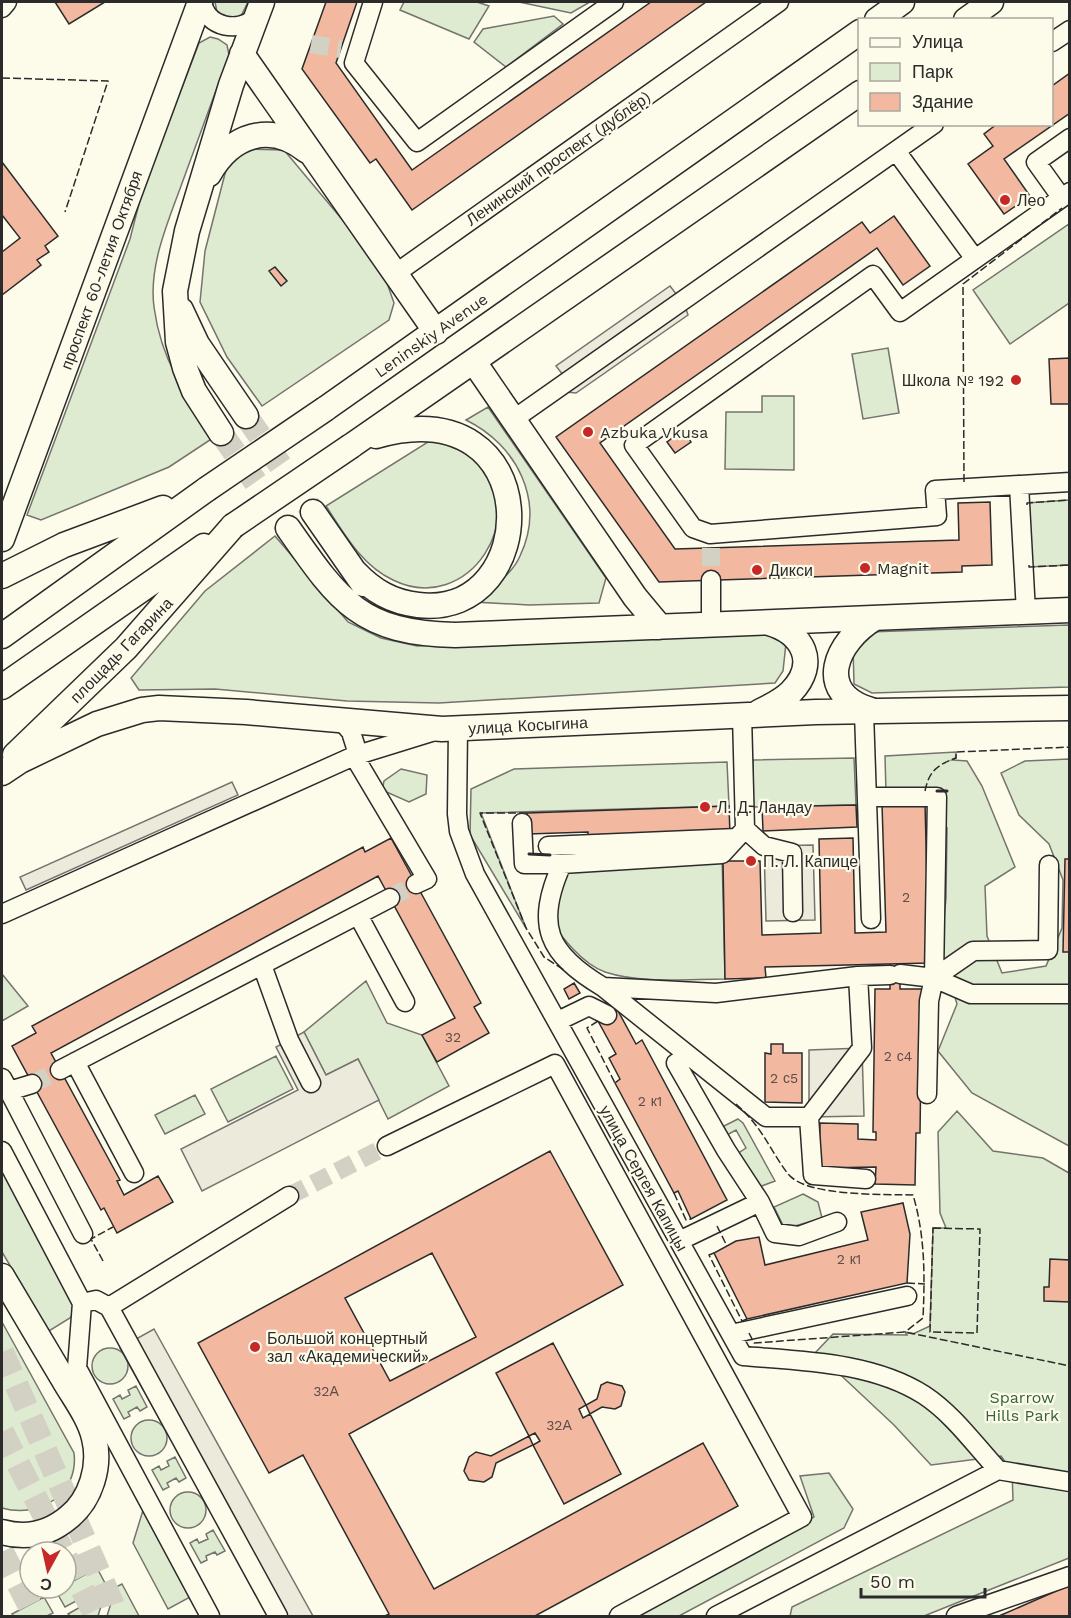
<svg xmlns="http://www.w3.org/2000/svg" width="1071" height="1618" font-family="'Work Sans',sans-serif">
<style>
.green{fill:#deebd1;stroke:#74746e;stroke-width:1.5}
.parking{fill:#eceadb;stroke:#74746e;stroke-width:1.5}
.building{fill:#f2b8a0;stroke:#2b2b2b;stroke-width:1.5;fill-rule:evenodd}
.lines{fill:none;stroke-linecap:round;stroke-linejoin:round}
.minor-tunnel{stroke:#d3d1c4;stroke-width:18;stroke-dasharray:18 9;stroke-linecap:butt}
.major-tunnel{stroke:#d3d1c4;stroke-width:24;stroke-dasharray:24 12;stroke-linecap:butt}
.minor-casing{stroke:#2b2b2b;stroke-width:21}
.major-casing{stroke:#2b2b2b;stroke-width:27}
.minor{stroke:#fdfbea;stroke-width:18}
.major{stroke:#fdfbea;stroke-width:24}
.major-bridge-casing{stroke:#2b2b2b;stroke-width:27;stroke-linecap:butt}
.major-bridge{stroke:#fdfbea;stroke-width:24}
.fence{stroke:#2b2b2b;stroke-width:1.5;stroke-dasharray:8 3;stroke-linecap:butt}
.wall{stroke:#2b2b2b;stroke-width:3}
.poi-dot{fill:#c62828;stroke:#fdfbea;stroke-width:2}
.labels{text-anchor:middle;stroke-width:4.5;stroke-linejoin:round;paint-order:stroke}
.number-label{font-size:14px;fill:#5d4e48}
.street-label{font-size:16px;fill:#2b2b2b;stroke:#fdfbea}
.poi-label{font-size:16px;fill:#2b2b2b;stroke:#fdfbea;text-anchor:start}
.park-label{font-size:16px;fill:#34623c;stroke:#fdfbea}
</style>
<rect width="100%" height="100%" fill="#fdfbea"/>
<path class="green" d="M215,2H248L241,16C231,19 226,19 217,12Z
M404,2H477L489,6L469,39L400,10Z
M519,2H590L571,13Z
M554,16L563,24L506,67L474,42L483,29Z
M210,37L218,39L227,45L229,55C214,95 200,135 185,175C171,215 148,263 154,307C161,361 185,394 216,436L169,467L41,520L27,515L130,239L142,192L199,43Z
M246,149L284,150L381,266L394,303L389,320L262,406L227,357L200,302L205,251L227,166Z
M1069,224V303L1010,344L973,290Z
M888,348L899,413L863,419L852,354Z
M762,396H794V470L725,469L726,412H762Z
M488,407L606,578L599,603L529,605L474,602C490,589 512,575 520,556C546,501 517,445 466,420Z
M431,440C444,445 463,449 473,458C536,514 468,617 393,580C361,565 344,533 326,506Z
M1069,500V565L1029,567L1027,503Z
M275,536L348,622L381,638L417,646L776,632L786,643L783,671L775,683L439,703L347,701L215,689L139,690L131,678L205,591Z
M1069,625V687L872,693L854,684L853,646L869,632Z
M956,752V758L952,760L967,761L982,786L1015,867L985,886L987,936L1002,973L1046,966L1062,928L1063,880L1049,844L1019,815L1001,773L1025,761L1069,759V1146L972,1093L938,1051L957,1004L941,950L946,898L947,828L926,791L886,793L885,756Z
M854,758L856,805L753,807V760Z
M727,762L729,806L481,813L526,928L470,835L471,789L514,769Z
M401,769L427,775L426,794L409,802L382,790L384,781Z
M722,854L725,979C687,979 642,984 605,972C582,964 561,936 548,918L562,864Z
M2,974L28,1006L2,1021Z
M366,981L387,1023L422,1035L449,1086L388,1119L358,1059L326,1075L304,1032Z
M276,1056L293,1089L228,1122L211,1089Z
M195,1095L205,1114L165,1134L155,1115Z
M957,1111L993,1151L1043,1158L1069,1173V1558L924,1616H790L792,1607L1013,1500L1012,1471L1001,1456L931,1465L894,1425L816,1352L833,1334L907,1335L905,1332L913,1334L930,1326L933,1228H946L940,1213L938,1132Z
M738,1119L743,1123L775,1181L759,1187L737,1154L746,1148L736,1130L727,1135L723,1133L724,1126Z
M2,1151L82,1303L70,1318L49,1331L2,1252Z
M803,1194L818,1202L822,1218L785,1229L774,1207Z
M2,1322L74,1453C79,1494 39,1519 2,1508Z
M92 1366a18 18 0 1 1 36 0a18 18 0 1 1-36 0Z
M136,1386L147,1407L140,1411L137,1407L128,1412L130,1416L124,1419L113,1399L120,1395L122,1399L130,1395L128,1390Z
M131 1438a18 18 0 1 1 36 0a18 18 0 1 1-36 0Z
M175,1457L186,1478L179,1482L176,1478L167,1483L169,1487L163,1490L152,1470L159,1466L161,1470L169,1466L167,1461Z
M829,1473L853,1509L844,1528L679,1616H637L814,1517L800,1476Z
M170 1510a18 18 0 1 1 36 0a18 18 0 1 1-36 0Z
M144,1507L192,1596L168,1609L133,1543Z
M213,1530L225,1551L217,1555L215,1552L206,1556L207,1560L201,1563L190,1543L197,1539L199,1543L208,1539L206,1534Z
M97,1568L106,1585L65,1607L56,1591L66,1588V1585Z
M122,1584L139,1616H107L116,1587Z
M105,1593L98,1616H70L68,1614Z
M44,1597L53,1613L47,1616H14L12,1614Z"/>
<path class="parking" d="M670,286L677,295L563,375L556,366Z
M686,309L688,315L576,393L566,392Z
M232,782L238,795L26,890L20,877Z
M813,845L815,920L766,921L764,846Z
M304,1032L326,1075L358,1059L379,1100L202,1191L181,1149L298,1090L276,1047Z
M862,1048L864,1116L809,1117V1050Z
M154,1329L313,1616H269L120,1348Z"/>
<path class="building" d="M55,2H105L69,24Z
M326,2H357L336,63L412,170L651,2H706L412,210L376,159L370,163L302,69Z
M1070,73V113L1004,159L1030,196L1004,214L968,164L993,146L984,134L997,124H1052V86Z
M2,162L58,236L45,246L49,252L37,260L41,265L2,295V252L20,238L2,215Z
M894,216L930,266L903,285L877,248L600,443L675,549L959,540L958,503L990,502L992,565L962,566V572L659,582L556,437L862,222L870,233Z
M275,267L287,281L281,286L269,271Z
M1070,358V404H1051L1049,359Z
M683,430L691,442L675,453L667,442Z
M925,803L929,963L765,967L766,978L725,979L723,861H760L762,935L821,933L819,839L853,838L855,933L886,932L882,804Z
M856,805L857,827L763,831L762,807Z
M729,806L730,835L588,840V832L528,834L527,813Z
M391,838L481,1003L474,1007L489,1033L437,1062L422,1035L455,1018L378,876L51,1053L120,1180L117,1181L124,1195L158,1176L173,1202L117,1233L104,1208L101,1210L12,1046L36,1033L32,1026L363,847L365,852Z
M1065,859H1070V952H1063Z
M890,964H900V989H922L920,1133H916L915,1185L875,1184L876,1167L819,1168L820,1123L858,1124V1139L876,1140V1132H873L875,989H890Z
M574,983L580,993L569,999L564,989Z
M617,1009L636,1044L642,1040L727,1200L691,1219L678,1191L674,1193L615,1083L620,1079L609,1058L616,1054L598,1021Z
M771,1044H783V1053H802V1103L765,1102V1053L771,1054Z
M550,1151L623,1285L349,1434L434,1589L703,1443L738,1506L535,1616H385L389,1614L303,1455L269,1473L198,1343ZM432,1253L476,1337L390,1381L345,1298Z
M903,1203L910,1234L907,1283L747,1319L714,1253L736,1241L759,1237L765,1265L868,1240L861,1212Z
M1050,1259L1070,1260V1302L1044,1301V1287H1049Z
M553,1343L586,1405L579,1409L583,1418L590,1414L621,1474L564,1504L533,1445L540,1441L535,1433L529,1436L496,1373Z
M607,1382L622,1386L625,1392L621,1406L615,1409L602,1407L590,1414L586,1405L597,1399L601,1385Z
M529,1436L533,1445L496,1463L492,1477L484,1482L469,1480L464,1471L469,1457L476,1452L491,1456Z
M1070,1585V1616H999Z"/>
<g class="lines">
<path class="minor-tunnel" d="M311,44L341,49
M711,548V580
M390,898L416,884
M32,1084L60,1070
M289,1196L387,1146"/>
<path class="major-tunnel" d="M246,416L313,512
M221,433L288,528
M2,1352L112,1603L116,1616
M2,1432L63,1552
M2,1552L35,1616
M66,1558L96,1616"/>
<g class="minor-casing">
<path id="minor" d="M202,2C207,28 239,34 257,16
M373,2L354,63L417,142L614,2
M2,8L7,2
M1052,42L1070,30
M896,151L975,259
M1070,192L900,312L873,275L634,445L693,528L710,534L937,516L935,490L1070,482
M1061,197L1036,162L1070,138
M395,274L779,2
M514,419L934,124
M1019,485L1026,612
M711,580V625
M864,712L871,919
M742,715L745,829L764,846L792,853L793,912
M341,720L351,732L357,751L354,756L427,879L416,884
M458,728L457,814L459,831L475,874L743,1356C803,1361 872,1362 924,1395C953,1414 975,1445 998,1470
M869,797H937L934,978L929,1001L927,1094
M522,823L524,864H562
M548,846L737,838
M2,914L354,756L435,731
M358,915L405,1002
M262,965L289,1040L311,1083
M900,974L934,978L973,951L1048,950L1049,865
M858,976L862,1048L809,1117H766L603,987L716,993Z
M858,976L890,975
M934,978L971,994H1070
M603,987C548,954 534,926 562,864L722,854L745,829
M558,1021L589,1006L607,1015
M75,1062L134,1173
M676,1063L726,1150L760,1202L679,1241
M60,1070L390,898
M2,1078L9,1091L32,1084
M9,1091L83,1234
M809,1117L813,1175L866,1179
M387,1146L555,1064L802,1517L619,1616
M2,1151L82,1303L77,1368L210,1616
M760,1202L775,1233L799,1236L837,1222
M82,1303L96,1300L109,1307L278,1616
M109,1307L289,1196
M731,1334L907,1296
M998,1470L1070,1482
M716,1616L998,1470
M956,1616L1070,1576"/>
</g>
<g class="major-casing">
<path id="major" d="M877,20L902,2
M966,20L991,2
M242,54L436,332
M209,174C231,135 270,121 307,151
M181,310L197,344L246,416
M474,362L635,597L660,627
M325,409L860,32
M221,433L194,391L185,368L178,342L175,291L187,231L231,85L262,2
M351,446L860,93
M313,512L363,584
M288,528C339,601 360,633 455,635L1070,610
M2,539L200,2
M355,572C373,591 392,602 418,605C543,620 549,387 376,436
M2,576L64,545L163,508
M2,636L207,489
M2,687L204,546
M871,710C813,693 836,641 875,618
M759,712C771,706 782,701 791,692C819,663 803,633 769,623
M15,755L126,648L233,526
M2,773L20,761L97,724L142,710L159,708L246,712L442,729L816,712L1070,708
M2,1276C23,1311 44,1347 65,1382C75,1399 90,1419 94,1438C101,1466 91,1499 69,1517C49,1534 27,1539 2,1532"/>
</g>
<use href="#minor" class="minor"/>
<use href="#major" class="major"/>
<g class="major-bridge-casing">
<path id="major-bridge" d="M207,489L325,409
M233,526L351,446"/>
</g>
<use href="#major-bridge" class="major-bridge"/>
<path class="fence" d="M2,78L108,81L65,212
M964,482L963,284L1062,208
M1027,505V503L1070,500
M1029,565V567L1070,565
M925,791C929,771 937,765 956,758V752L1070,747
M747,806L762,807
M527,813H480L526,928L544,957L564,970
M598,1021L587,1028L615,1083
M736,1104C763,1128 768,1147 788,1174C807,1197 884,1194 913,1195C925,1235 925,1276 923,1318L905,1332
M674,1193L686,1220L691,1219
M717,1226L727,1246
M933,1228L980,1229L977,1333L930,1332Z
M714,1253L709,1255L742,1321L747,1319
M103,1261L91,1239L113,1227
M907,1283L925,1284
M749,1333L754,1343L905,1332L1070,1366"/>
<path class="wall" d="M937,791H947
M529,854L550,855"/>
</g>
<g class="poi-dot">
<circle cx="1005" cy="200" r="6"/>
<circle cx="1016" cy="380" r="6"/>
<circle cx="588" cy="432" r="6"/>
<circle cx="865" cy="568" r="6"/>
<circle cx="757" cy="570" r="6"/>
<circle cx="705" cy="807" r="6"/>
<circle cx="751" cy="861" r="6"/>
<circle cx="255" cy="1347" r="6"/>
</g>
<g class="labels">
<g class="number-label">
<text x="906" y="902">2</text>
<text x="453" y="1042">32</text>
<text x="898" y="1061">2 с4</text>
<text x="784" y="1083">2 с5</text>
<text x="650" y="1106">2 к1</text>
<text x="849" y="1264">2 к1</text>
<text x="326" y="1396">32А</text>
<text x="559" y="1430">32А</text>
</g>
<g class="street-label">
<text transform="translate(558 158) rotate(-35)" y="6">Ленинский проспект (дублёр)</text>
<text transform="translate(101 270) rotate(-70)" y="6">проспект 60-летия Октября</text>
<text transform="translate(431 335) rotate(-35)" y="6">Leninskiy Avenue</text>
<text transform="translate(121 650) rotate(-46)" y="6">площадь Гагарина</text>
<text transform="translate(528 725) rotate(-3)" y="6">улица Косыгина</text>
<text transform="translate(644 1178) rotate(61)" y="6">улица Сергея Капицы</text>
</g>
<g class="poi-label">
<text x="1017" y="206">Лео</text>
<text x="1004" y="386" text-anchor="end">Школа № 192</text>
<text x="600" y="438">Azbuka Vkusa</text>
<text x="877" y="574">Magnit</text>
<text x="769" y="576">Дикси</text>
<text x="717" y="813">Л. Д. Ландау</text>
<text x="763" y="867">П. Л. Капице</text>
<text x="267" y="1344">Большой концертный<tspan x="267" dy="18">зал «Академический»</tspan></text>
</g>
<g class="park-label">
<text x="1022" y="1403">Sparrow<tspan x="1022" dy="18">Hills Park</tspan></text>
</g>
</g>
<rect width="1071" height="1618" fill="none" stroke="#2b2b2b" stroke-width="6"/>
<rect x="858" y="18" width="195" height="108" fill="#fdfbea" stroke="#a9a89e" stroke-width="1.5"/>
<rect x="870" y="38" width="30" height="9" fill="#fdfbea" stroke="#a9a89e" stroke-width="1.5"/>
<text x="912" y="48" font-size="18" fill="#2b2b2b">Улица</text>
<rect x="870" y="63" width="30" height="18" fill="#deebd1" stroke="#a9a89e" stroke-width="1.5"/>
<text x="912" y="78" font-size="18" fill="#2b2b2b">Парк</text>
<rect x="870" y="93" width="30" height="18" fill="#f2b8a0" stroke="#a9a89e" stroke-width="1.5"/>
<text x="912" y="108" font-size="18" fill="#2b2b2b">Здание</text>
<g transform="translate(48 1570) rotate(188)"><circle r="28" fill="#fdfbea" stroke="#a9a89e" stroke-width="1.5"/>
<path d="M0-4.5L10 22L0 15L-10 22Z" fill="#c62828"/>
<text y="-9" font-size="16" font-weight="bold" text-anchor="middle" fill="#2b2b2b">С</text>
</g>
<path d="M861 1588v9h124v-9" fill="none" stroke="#2b2b2b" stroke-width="3"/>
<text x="870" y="1588" font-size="18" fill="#2b2b2b" stroke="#fdfbea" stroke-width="4.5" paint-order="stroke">50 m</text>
</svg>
